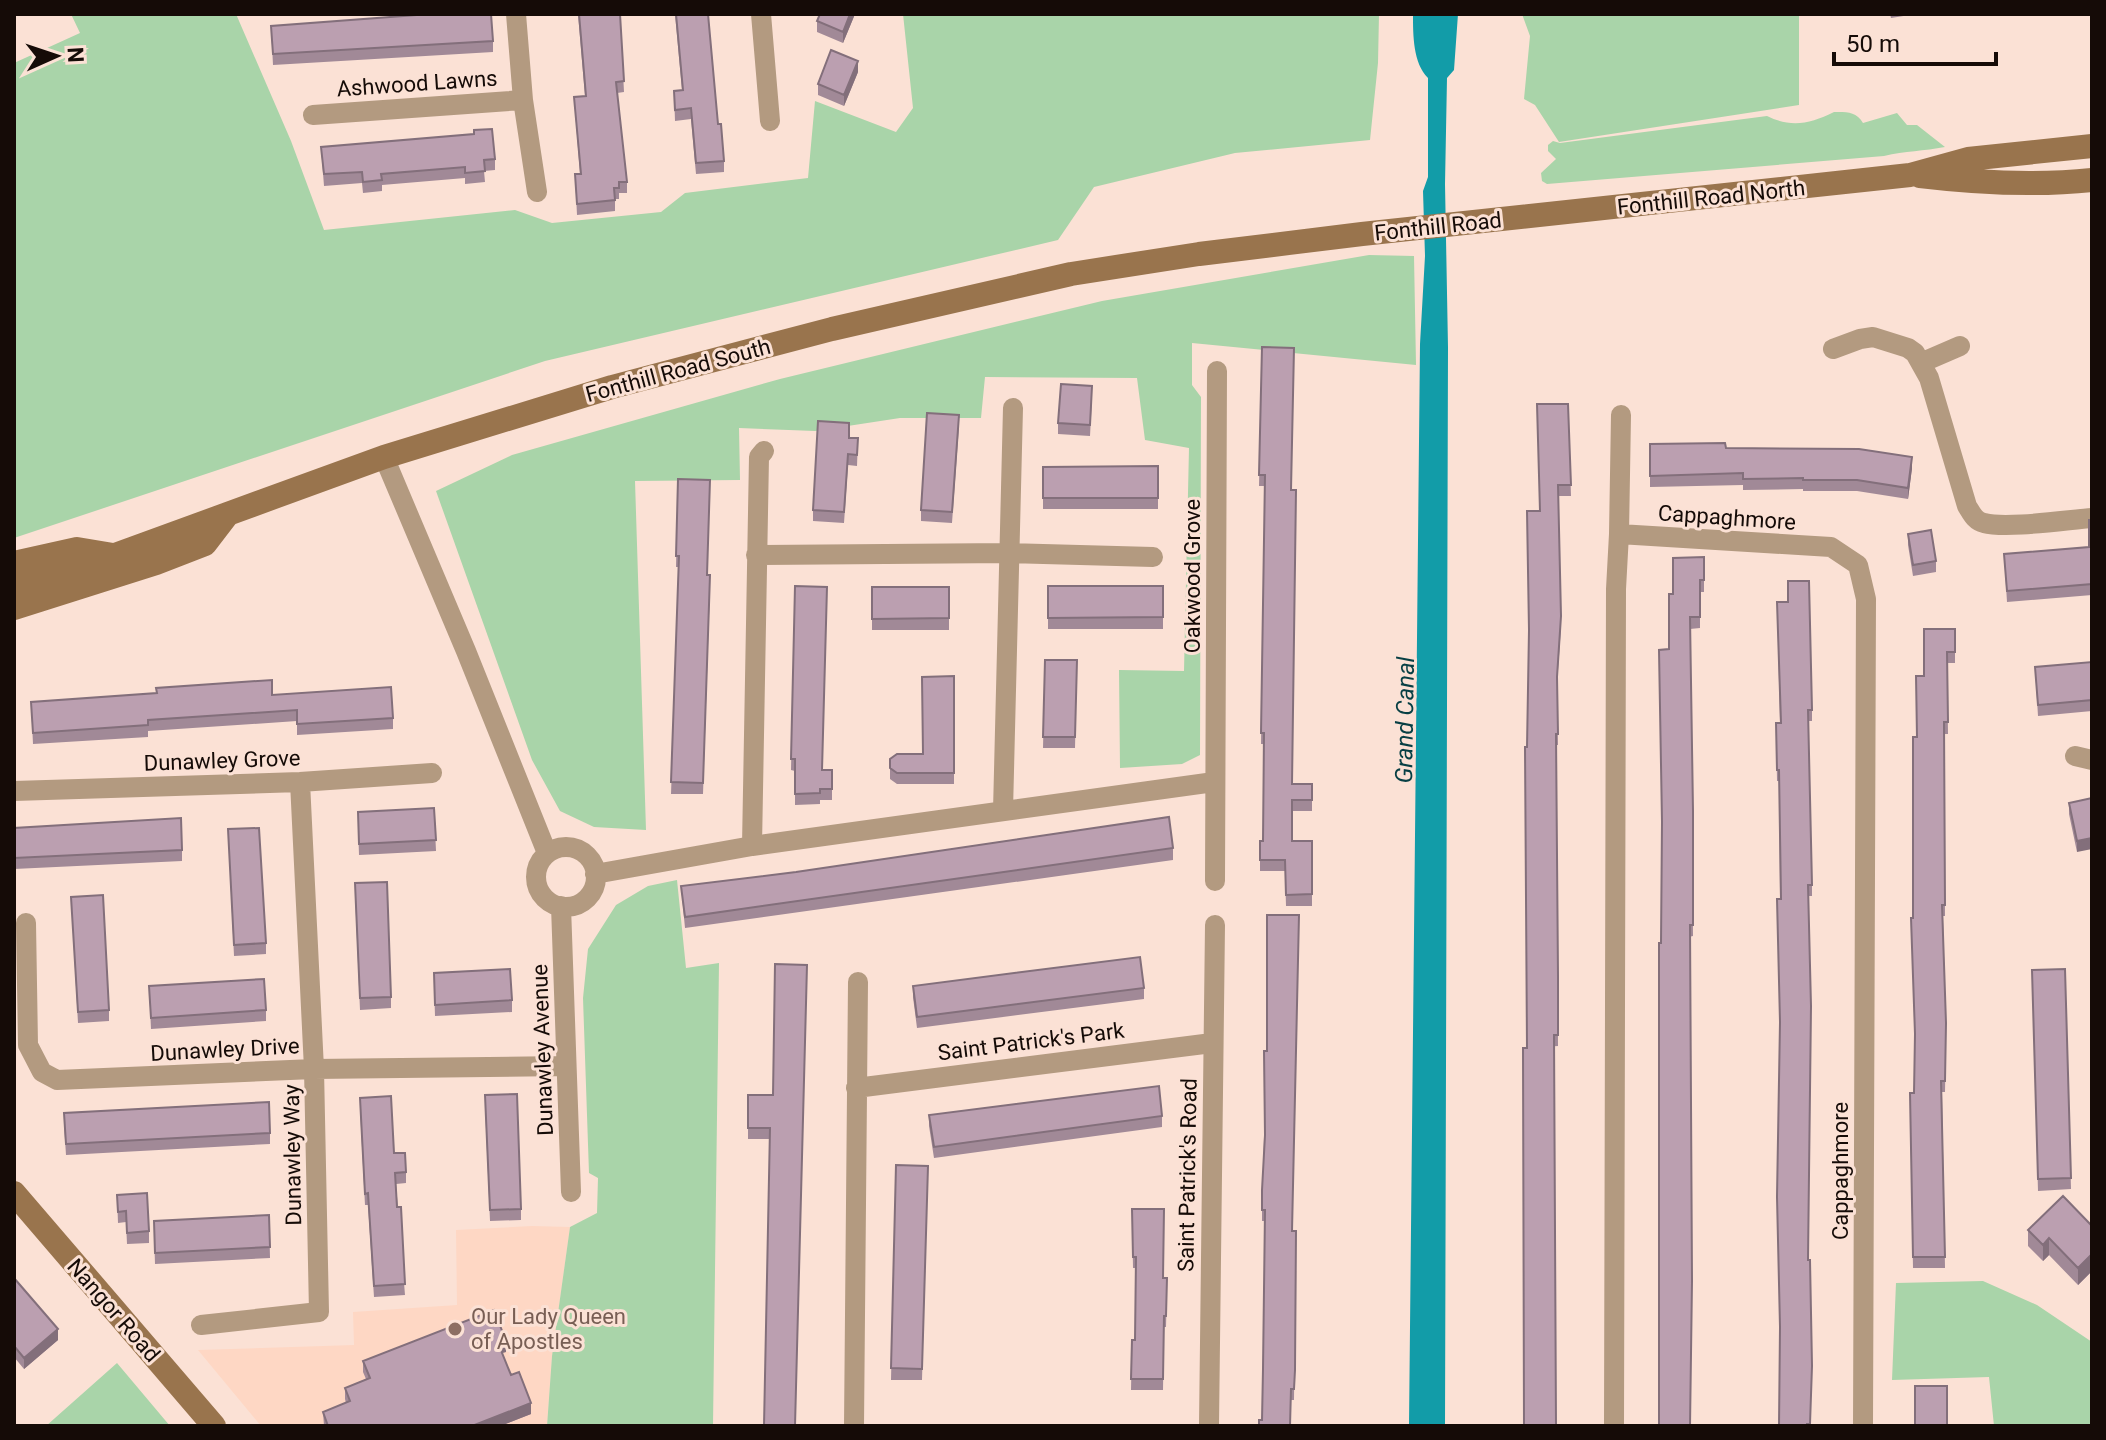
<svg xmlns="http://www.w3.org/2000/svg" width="2106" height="1440" font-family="Roboto,sans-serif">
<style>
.built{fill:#fed7c4}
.green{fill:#a9d4a9}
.water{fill:#129ca8}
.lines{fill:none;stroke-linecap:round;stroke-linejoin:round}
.street{stroke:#b39a80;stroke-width:20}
.secondary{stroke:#99744d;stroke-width:24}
.wall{fill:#a18997}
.shaded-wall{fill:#836f7b}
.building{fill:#bb9fb0;stroke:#836f7b;stroke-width:2}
.education-dot{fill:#8d6e63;stroke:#fbe1d5;stroke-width:3}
.labels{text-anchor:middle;stroke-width:6;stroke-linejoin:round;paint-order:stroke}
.street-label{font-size:22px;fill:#150b07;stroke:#fbe1d5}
.education-label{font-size:22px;fill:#785e54;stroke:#fbe1d5;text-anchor:start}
.water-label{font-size:24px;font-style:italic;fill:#073f44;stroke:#fbe1d5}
</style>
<rect width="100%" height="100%" fill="#fbe1d5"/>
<path class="built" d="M532,1226L570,1227L552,1356L547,1426H261L198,1350L354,1345L353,1312L457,1305L456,1230Z"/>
<path class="green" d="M71,14H236L291,141L324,230L515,210L552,223L661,212L685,193L808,178L815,101L896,132L913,108L903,14H1379L1378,63L1370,140L1235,153L1094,187L1058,240L545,361L14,538V63L80,33Z
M1522,14H1799V105L1559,142L1535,105L1524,99L1530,36Z
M1834,112C1846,112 1856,111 1863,123L1897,113L1907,125H1917L1945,147C1924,151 1905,151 1884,156L1547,184L1542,181L1541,173L1556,159L1548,151V145L1553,141L1560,143L1767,116C1791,128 1810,124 1834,112Z
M1369,255L1414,256L1416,365L1192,343V385L1201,397L1200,755L1182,764L1120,768L1119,670L1184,671L1189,448L1145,440L1137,378L985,377L981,418H900L815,431L739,428L740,480L635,481L646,830L594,827L560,811L532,760L436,491L512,455L780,379L1102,301Z
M677,880L686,968L719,963L713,1426H547L552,1356L570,1227L597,1213L598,1178L589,1173L583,998L588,949L616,905L648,886Z
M1983,1281L2037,1305L2092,1342V1426H1994L1989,1377L1892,1380L1896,1283Z
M117,1363L170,1426H46Z"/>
<path class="water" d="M1413,14H1458L1454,70L1447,78L1445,184L1448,347L1445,1426H1409L1420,344L1425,256L1423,191L1428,177V78C1413,63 1413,35 1413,14Z"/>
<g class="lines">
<path class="street" d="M516,14L523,100L537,192
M761,14L770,121
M313,115L523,100
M1833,349L1860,339L1873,337L1908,348L1915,353L1929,378L1967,506C1972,514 1975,521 1984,523C2006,529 2066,520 2092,518
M1923,362L1960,346
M384,457L466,651L547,853
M1619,534L1621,415
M756,555L1009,553L1153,557
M2075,756L2092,760
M14,791L300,782L432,773
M1003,811L1013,408
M752,846L759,457L764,451
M536 877a30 30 0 1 1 60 0a30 30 0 1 1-60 0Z
M595,874L752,846L1214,782
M1215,881L1217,371
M561,906L571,1192
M26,923L28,1045L42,1072L57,1080L314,1069L565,1066
M856,1088L1212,1043
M201,1325L319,1312L314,1069L300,782
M854,1426L858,982
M1209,1426L1215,925
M1614,1426L1616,589L1619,534L1831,547L1858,565L1866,599L1863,1426"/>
<path class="secondary" d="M1920,176C1978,183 2034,186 2092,180
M14,563L77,549L113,555
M14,585L38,581L115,555L384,457L612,387L832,329L1071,274L1199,254L1362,234L1910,175L1968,159L2092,146
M14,608L156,563L205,544L228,514
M14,1193L214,1426"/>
</g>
<path class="wall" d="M578,14H620L624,92L617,93L627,182V193H619V199H615V211L577,215L575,174H580L574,97L585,96Z
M675,14H708L718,124L724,161V172L696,174L691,119L675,121L674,91L682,90Z
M820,14H855L843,43L817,32V21Z
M1890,14H1916L1891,18Z
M271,26L493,41V52L273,65Z
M858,72L844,106L818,95V84Z
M321,147L495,159V170L484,171L485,182L465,184V178L382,185V191L363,193L362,183L324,186Z
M1262,347L1291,490L1292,784L1312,795V811H1292V841H1312V906H1286L1285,871H1260V841H1263L1264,744H1261L1265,486H1259Z
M1092,398L1090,436L1058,434V423Z
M1568,404L1571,496H1558L1561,627L1557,685L1558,745H1556L1558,1046L1527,1048V747Z
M959,426L952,523L921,521V510Z
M849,438H858L857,466L848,465L844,523L813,521V510Z
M1650,444L1726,448L1912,468L1908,499L1857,491H1803V489L1743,490V485L1650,487Z
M1158,466V509H1043V467Z
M678,479L710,586L703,794H671L679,567H676Z
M2092,520V595L2007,602L2004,554L2089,547Z
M1908,534L1936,561V572L1913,576L1908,545Z
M1704,557V592H1700V628L1690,629L1693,936L1661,943L1669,649L1673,594Z
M795,586L822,770H832V800H820V804L795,805V771L791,770Z
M1048,586H1163V629H1048Z
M872,587H949V630H872Z
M1777,602L1812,710V721H1808L1812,885V896H1808V1260L1812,1366L1810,1426H1779L1780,899L1779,781H1777L1776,723H1780Z
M1955,629V663H1947L1948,734H1944L1945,916H1943L1946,1034L1945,1092H1942L1945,1268H1913L1910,1104L1914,1093L1915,1041L1913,918L1917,737L1924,676Z
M1045,660H1077L1075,748H1043Z
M2092,662V711L2038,716L2035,667Z
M954,676V784H897L890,779V759L922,754Z
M272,695L393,718V729L297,735V721L148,731V737L33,744L31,702Z
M2092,798L2077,852L2069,814V803Z
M434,808L436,851L359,855L358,824Z
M14,828L182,850V861L14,869Z
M228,829L266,943V954L234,956Z
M1173,848V860L685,928L681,886Z
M355,894L391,997V1008L360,1010Z
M71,897L109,1010V1021L78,1023Z
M807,965L770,1139H748V1095H773Z
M2065,969L2071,1189L2038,1191L2032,970Z
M434,984L512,1000V1012L435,1016Z
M149,986L266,1010V1021L151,1029Z
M913,986L1144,988V999L917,1028L913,997Z
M485,1106L521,1209V1220L490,1221Z
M360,1109L394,1153L406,1172V1183L396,1184L405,1295L374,1297L368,1205H365Z
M929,1115L1162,1116V1127L934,1158L929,1126Z
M64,1124L270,1133V1144L66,1155Z
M1264,1137L1293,1231H1296L1294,1400H1291L1262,1420L1265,1221H1262V1210Z
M896,1165L928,1166L922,1380H891Z
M117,1195L149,1231V1243L127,1244L126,1222L118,1223Z
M1132,1209L1164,1278L1167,1289L1166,1327H1164L1163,1390H1131L1132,1340H1135L1136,1268H1133Z
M269,1215L270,1258L155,1264L154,1232Z
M2092,1226V1271L2078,1285L2049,1255L2043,1261L2028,1246V1230Z
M14,1278L58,1340L24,1369L14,1357Z
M506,1352L502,1353L511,1375L531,1414L500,1426H324L323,1412L346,1403L345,1399V1388L366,1379L363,1372V1361Z"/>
<path class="shaded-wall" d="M850,14H855L843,43V32Z
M858,61V72L844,106V95Z
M1912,457V468L1908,499V488Z
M2092,838V849L2077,852V841Z
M2049,1238V1255L2043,1261V1245Z
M2092,1254V1271L2078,1285V1268Z
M58,1329V1340L24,1369V1358Z
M506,1341V1352L498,1354V1343Z
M531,1403V1414L500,1426H472Z"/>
<path class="building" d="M430,14H491L493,41L273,54L271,26Z
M579,14H620L624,81L616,82L627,182H619V188H614L615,200L577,204L575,174H581L574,97L586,96Z
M676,14H708L718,124H721L724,161L696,163L691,108L675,110L674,91L683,90Z
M820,14H850L843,32L817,21Z
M831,50L858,61L844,95L818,84Z
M492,129L495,159L484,160L485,171L465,173V167L381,174L382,180L363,182L362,172L324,174L321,147L474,134V130Z
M1262,347L1294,348L1291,490H1296L1292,784H1312V800H1292V841H1312V894L1286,895L1285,860H1260V841H1263L1264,733H1261L1265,475H1259Z
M1061,384L1092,386L1090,425L1058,423Z
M1537,404H1568L1571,485H1558L1561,616L1557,677L1558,734H1556L1558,976V1035H1554L1556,1426H1524L1523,1048H1527L1525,747H1527L1529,630L1527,511H1540Z
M927,413L959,415L952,512L921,510Z
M818,421L849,423V438H858L857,455L848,454L844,512L813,510Z
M1725,443L1726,448L1859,449L1912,457L1908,488L1857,480H1803V478L1743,479V473L1650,476V444Z
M1158,466V498H1043V467Z
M678,479L710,480L707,575H710L703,783L671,782L679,556H676Z
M2089,520H2092V584L2007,591L2004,554L2089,547Z
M1931,530L1936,561L1913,565L1908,534Z
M1704,557V580H1700V617H1690L1693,811V925H1690L1692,1281L1690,1426H1659V943H1661L1662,822L1659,650L1669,649V594H1673V558Z
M1788,581H1809L1812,710H1808L1812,885H1808L1811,1006L1808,1260H1810L1812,1366L1810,1424H1807V1426H1779L1780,1327L1777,1197L1780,1022L1777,899H1781L1779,770H1777L1776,723H1781L1777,602H1788Z
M795,586L827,587L822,770H832V789H820V793L795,794V759H791Z
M1048,586H1163V617L1048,618Z
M872,587H949V618L872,619Z
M1924,629H1955V652H1947L1948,722H1944L1945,905H1942L1946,1023L1945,1081H1941L1945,1257H1913L1910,1093H1914L1915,1034L1911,918H1913V737H1917L1916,676H1924Z
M1045,660H1077L1075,737H1043Z
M2092,662V700L2038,705L2035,667Z
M954,676V773H897L890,768V759L897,754H923L922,677Z
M272,680V695L391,687L393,718L297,724V710L148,720V725L33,733L31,702L157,693L156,688Z
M2092,798V838L2077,841L2069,803Z
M434,808L436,840L359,844L358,812Z
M1169,817L1173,848L685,917L681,886L796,872Z
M181,818L182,850L14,858V828Z
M259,828L266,943L234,945L228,829Z
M387,882L391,997L360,998L355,883Z
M103,895L109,1010L78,1012L71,897Z
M1267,915H1299L1292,1231H1296L1295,1370L1294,1389H1291L1290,1426H1259V1420H1262L1263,1369L1265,1210H1262V1190L1265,1135L1264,1051H1267Z
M1140,957L1144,988L917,1017L913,986Z
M775,964L807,965L795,1426H764L770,1128H748V1095H773Z
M510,969L512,1000L435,1005L434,973Z
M2065,969L2071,1178L2038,1179L2032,970Z
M264,979L266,1010L151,1018L149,986Z
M1159,1086L1162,1116L934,1147L929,1115Z
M517,1094L521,1209L490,1210L485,1095Z
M391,1096L394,1153H405L406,1172L395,1173L397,1207H401L405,1284L374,1286L368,1193L365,1194L360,1098Z
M269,1102L270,1133L66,1144L64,1113Z
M896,1165L928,1166L922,1369L891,1368Z
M147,1193L149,1231L127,1233L126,1211L118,1212L117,1195Z
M2063,1196L2092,1226V1254L2078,1268L2049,1238L2043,1245L2028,1230Z
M1132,1209H1164L1163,1278H1167L1166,1316H1164L1163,1379H1131L1132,1340H1135L1136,1257H1133Z
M269,1215L270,1247L155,1253L154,1221Z
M14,1278L58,1329L24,1358L14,1346Z
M494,1310L506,1341L498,1343L511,1375L519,1372L531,1403L472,1426H328L323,1412L350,1401L345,1388L370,1378L363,1361Z
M1915,1386H1947V1426H1915Z"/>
<circle class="education-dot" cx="455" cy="1329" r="8"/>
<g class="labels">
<g class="street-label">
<text transform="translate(417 83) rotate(-4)" y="8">Ashwood Lawns</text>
<text transform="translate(1711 197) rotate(-6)" y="8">Fonthill Road North</text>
<text transform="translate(1438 226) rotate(-6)" y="8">Fonthill Road</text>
<text transform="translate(678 370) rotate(-15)" y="8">Fonthill Road South</text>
<text transform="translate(1727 517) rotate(4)" y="8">Cappaghmore</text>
<text transform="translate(1192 576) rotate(-90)" y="8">Oakwood Grove</text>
<text transform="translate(222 760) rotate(-2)" y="8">Dunawley Grove</text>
<text transform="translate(1031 1041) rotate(-7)" y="8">Saint Patrick's Park</text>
<text transform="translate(225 1049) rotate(-3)" y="8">Dunawley Drive</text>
<text transform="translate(542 1050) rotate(-92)" y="8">Dunawley Avenue</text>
<text transform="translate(292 1155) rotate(-91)" y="8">Dunawley Way</text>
<text transform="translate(1840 1171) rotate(-90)" y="8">Cappaghmore</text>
<text transform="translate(1187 1175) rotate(-89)" y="8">Saint Patrick's Road</text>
<text transform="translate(114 1310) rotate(49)" y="8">Nangor Road</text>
</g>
<g class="education-label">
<text x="471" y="1324">Our Lady Queen<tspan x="471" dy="25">of Apostles</tspan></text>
</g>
<g class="water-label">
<text transform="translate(1405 720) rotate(-89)" y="8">Grand Canal</text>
</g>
</g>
<rect width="2106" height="1440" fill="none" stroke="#150b07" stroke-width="32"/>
<g transform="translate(56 56) rotate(87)" stroke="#fbe1d5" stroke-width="6" paint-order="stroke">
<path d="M0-6L14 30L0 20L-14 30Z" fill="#150b07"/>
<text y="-12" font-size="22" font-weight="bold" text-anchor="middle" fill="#150b07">N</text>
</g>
<path d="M1834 52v12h162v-12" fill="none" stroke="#150b07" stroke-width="4"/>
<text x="1846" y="52" font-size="24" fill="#150b07" stroke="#fbe1d5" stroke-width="6" paint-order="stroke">50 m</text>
</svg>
